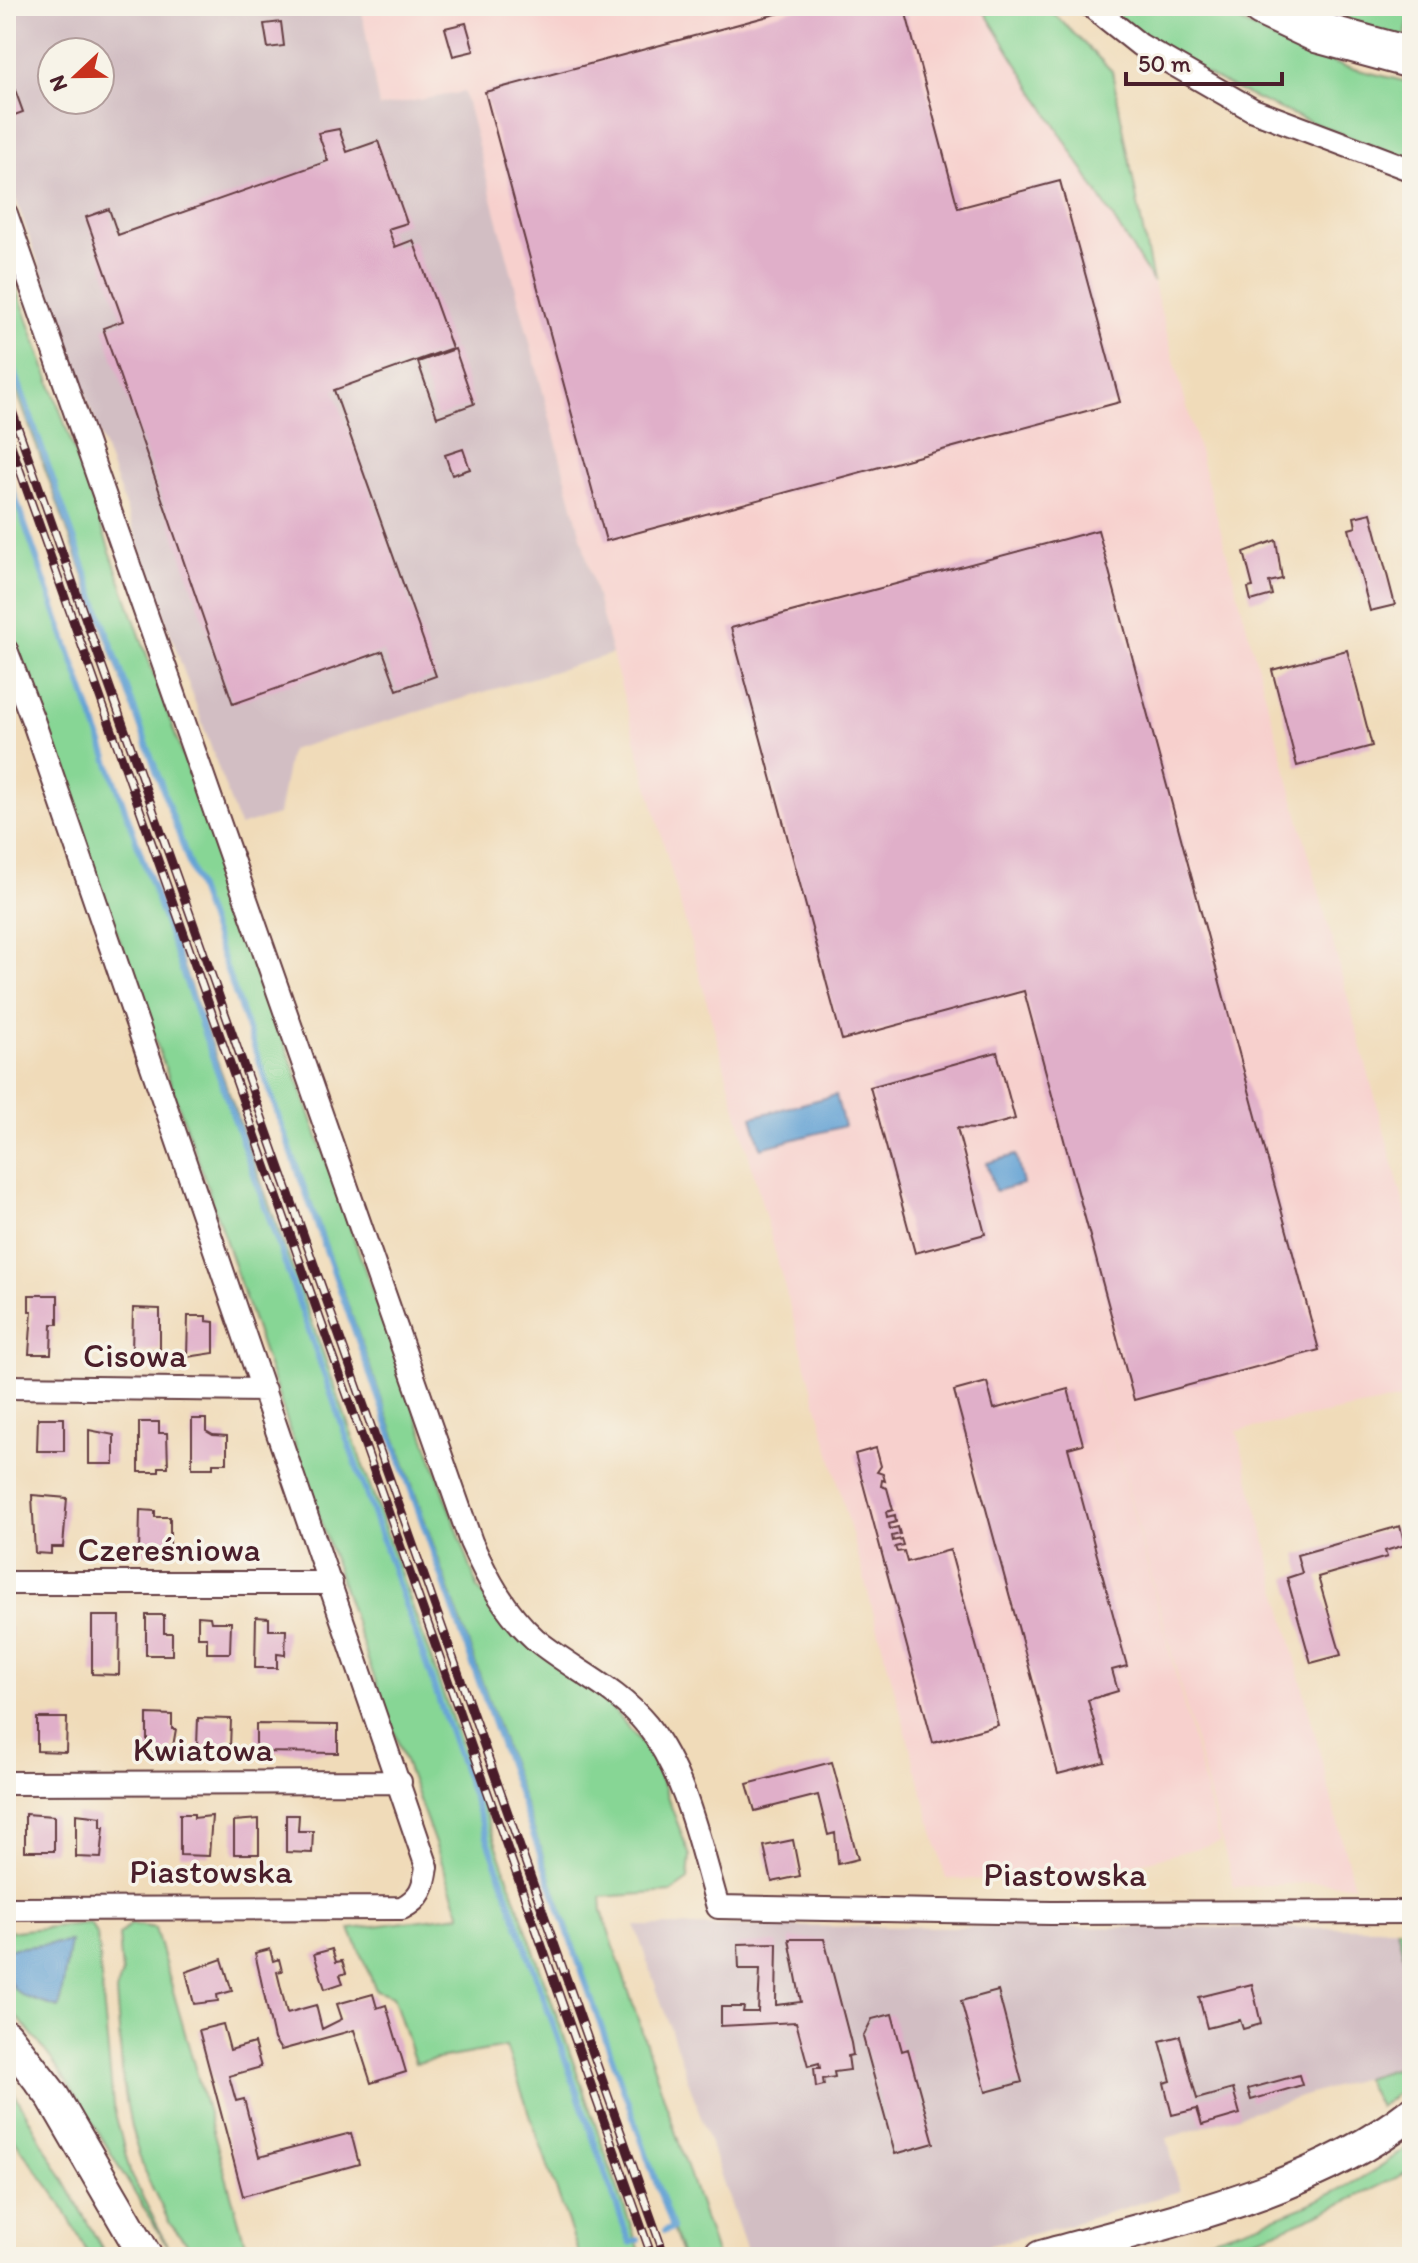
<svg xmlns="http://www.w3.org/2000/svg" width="1418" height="2263" font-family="Itim,sans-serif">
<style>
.built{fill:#f7d0cd}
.industrial{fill:#d2bec3;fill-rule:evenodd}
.green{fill:#87d695;stroke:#687a60;stroke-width:2}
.water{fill:#62a1d4;stroke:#566080;stroke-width:2}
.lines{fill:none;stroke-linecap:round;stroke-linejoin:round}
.stream{stroke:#62a1d4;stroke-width:6}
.building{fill:#e0afc9}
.street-casing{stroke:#633b40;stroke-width:26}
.secondary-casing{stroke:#633b40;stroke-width:36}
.highway-casing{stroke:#633b40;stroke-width:44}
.street{stroke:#fff;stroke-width:22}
.secondary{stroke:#fff;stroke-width:32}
.highway{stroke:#fff;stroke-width:40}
.rail-casing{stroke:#4a1f2b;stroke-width:9}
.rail{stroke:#f7f3e8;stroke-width:6;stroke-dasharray:18;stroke-linecap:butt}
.labels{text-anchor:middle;stroke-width:7;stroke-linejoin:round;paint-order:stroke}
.street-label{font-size:34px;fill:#4a1f2b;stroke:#f7f3e8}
</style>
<rect width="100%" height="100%" fill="#f7f3e8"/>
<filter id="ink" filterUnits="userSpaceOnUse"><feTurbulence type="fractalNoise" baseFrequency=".0125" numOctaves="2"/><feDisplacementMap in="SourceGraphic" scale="16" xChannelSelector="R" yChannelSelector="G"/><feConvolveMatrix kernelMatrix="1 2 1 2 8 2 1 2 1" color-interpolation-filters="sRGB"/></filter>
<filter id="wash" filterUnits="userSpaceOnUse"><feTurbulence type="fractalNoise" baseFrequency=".006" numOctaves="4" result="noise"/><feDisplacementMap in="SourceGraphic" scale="32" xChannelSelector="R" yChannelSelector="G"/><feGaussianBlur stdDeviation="1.8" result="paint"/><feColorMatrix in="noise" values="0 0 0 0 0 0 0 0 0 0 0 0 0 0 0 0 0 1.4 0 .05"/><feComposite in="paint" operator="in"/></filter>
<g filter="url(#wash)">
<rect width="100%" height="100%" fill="#f0dbb9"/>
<path class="built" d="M361,6H981L1153,282L1412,1233V1397L1237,1431L1354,1886L1323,1882L1234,1887L1077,1299L1220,1842L1072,1881L946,1879L612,654L464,93L379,107Z"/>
<path class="industrial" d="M6,6H361L379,107L464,92L612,654L290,750L278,815L239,826L6,172ZM52,52H100V100H52Z
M635,1926L1397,1928L1412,1992V2063L1167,2138L1180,2191L1071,2224L946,2257H749Z"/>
<path class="green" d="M981,6H1046L1112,71L1153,282Z
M1105,6H1210L1296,50L1346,67L1412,83V161C1305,120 1194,82 1105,6Z
M1295,6H1412L1404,41Z
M6,258L478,1588L506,1628L605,1700L651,1754L690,1856L688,1880L671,1892L601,1897L602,1911L717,2257H682C465,1622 236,992 6,362Z
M6,478L321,1347L642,2257H580L506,2047L415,2063L393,1996L376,1990L350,1929L461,1915L369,1663L204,1177L6,621Z
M90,1923L97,1935L113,2105L131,2176L169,2247C114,2168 75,2074 6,2006V1976L8,1984L70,1943L6,1949V1932Z
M130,1924L155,1928L249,2257H198L170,2224L144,2171L131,2127L123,2083L116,1992L122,1974L119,1935Z
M1397,1928H1412V1992Z
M1412,2063V2081L1379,2107L1364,2078Z
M6,2078L107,2257H90L60,2202L6,2128Z
M1412,2143V2170C1330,2210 1238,2257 1145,2257C1237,2232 1337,2205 1412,2143Z"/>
<path class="water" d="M836,1095L844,1126L761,1148L752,1117Z
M1016,1155L1023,1184L995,1191L987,1163Z
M70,1942L59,2008C17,1995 6,1996 6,1949Z"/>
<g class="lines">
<path class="stream" d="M6,347L646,2153L672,2228L665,2231
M6,471L630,2243L638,2240"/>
</g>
<g id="blocks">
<path class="building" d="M806,6H904L958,208L1060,181L1120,402L606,541L485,92Z
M281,22L284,46L268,48L264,24Z
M466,23L474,51L453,56L445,28Z
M6,65L23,112L6,118Z
M339,129L347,152L378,141L407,223L388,229L395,247L413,240L452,348L334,390L436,676L397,690L383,651L233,704L103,328L123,321L86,217L109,209L118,235L328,161L318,133Z
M455,349L474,404L437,417L418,362Z
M463,449L470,469L452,475L445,455Z
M1371,513L1395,605L1370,611L1349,529L1356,527L1354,517Z
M1098,530L1319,1350L1134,1400L1024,991L842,1040L731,628Z
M1276,540L1282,579L1269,582L1272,595L1251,601L1248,588L1253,587L1244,552Z
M1347,650L1372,746L1297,766L1272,670Z
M997,1052L1015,1119L978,1129L957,1128L985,1234L915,1253L870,1087Z
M29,1295H58V1324H52L51,1354H29L32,1311H29Z
M133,1308L160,1309V1349L132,1353Z
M188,1316H206V1321L214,1322V1353L187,1357Z
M987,1382L994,1409L1068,1389L1083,1444L1068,1448L1127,1666L1112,1670L1118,1691L1088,1700L1105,1762L1058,1774L954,1391Z
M38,1418H64V1451H37Z
M192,1419H206V1431L213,1435L227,1436V1463H213V1468H192Z
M139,1422H159V1433H167L168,1467H159V1472H139Z
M89,1430L114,1435V1464H89Z
M876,1448L881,1466L877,1472L883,1474L885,1481L882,1480L881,1486L887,1488L893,1510L886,1512L887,1517L895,1515L896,1522L889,1524L890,1529L898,1527L900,1534L892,1536L893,1541L901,1539L903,1545L895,1547L897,1552L904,1551L907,1562L950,1550L998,1725L933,1743L855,1454Z
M32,1495L67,1498L63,1547H51V1554L35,1553Z
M140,1510L155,1511V1517H170V1554H139Z
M1400,1526L1405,1545L1385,1551L1387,1557L1318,1577L1341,1655L1311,1663L1287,1578L1302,1573L1297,1555Z
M146,1615H164V1633H172V1655H146Z
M92,1616H120L119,1675L92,1674Z
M198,1616L210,1617L211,1622H231L230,1653H207V1637H198Z
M256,1617L269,1618V1630H286L285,1655L277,1654V1668H255Z
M6,1628H11V1661H6Z
M147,1714L172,1715V1729H176L172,1752L147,1754Z
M37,1718H67L66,1752L37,1751Z
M198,1718L231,1719L230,1749L197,1747Z
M256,1724L338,1725V1753L256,1752Z
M832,1762L858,1859L838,1864L835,1833L828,1835L818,1795L755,1811L747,1784Z
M25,1814L54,1816V1851H25Z
M76,1814L101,1817V1827H104L101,1858L76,1857Z
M180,1814H194V1818L212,1816L209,1856L180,1855Z
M286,1815H299L298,1831H313L312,1853L286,1852Z
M259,1819V1854H234V1821Z
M793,1840L800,1876L772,1882L764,1846Z
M789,1939H824L851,2043L853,2055L848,2056L850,2070L834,2072L835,2077L823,2079L824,2085L816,2087L814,2068H820L819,2063L808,2066L796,2022L721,2026V2007H744L743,2012H758L760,1969H739L738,1944L777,1943L776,2005L801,2002Z
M270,1949L273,1961L279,1959L282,1971L277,1972L287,2013L316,2005L322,2029L342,2019L337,2004L373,1994L377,2008L386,2005L406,2072L371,2083L354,2030L281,2050L274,2039L255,1953Z
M332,1949L336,1962L342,1961L346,1973L340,1975L343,1983L325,1989L314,1954Z
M222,1959L232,1991L217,1995L218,2001L194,2004L186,1972Z
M1252,1984L1261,2024L1243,2029L1240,2020L1207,2028L1199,1997Z
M998,1991L1022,2082L986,2092L961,2001Z
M892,2014L902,2051L908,2049L934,2143L895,2154L863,2037L872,2019Z
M223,2024L230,2050L254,2043L261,2067L229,2076L236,2101L244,2099L259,2157L351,2133L359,2164L243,2196L199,2030Z
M1180,2036L1197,2099L1233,2089L1240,2114L1202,2125L1197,2109L1172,2115L1164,2083L1171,2081L1160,2041Z
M1299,2075L1302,2085L1251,2100L1248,2089Z"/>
</g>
</g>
<g filter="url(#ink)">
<use href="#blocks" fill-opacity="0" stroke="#633b40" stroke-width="2"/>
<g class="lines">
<g class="street-casing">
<path id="street" d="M1091,6L1140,45L1253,110L1412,170
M6,214L471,1542C487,1578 505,1612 535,1639C571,1669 617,1688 647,1725C687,1777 700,1846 718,1907L1051,1913L1412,1912
M6,650L34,723L427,1867C424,1887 421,1898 402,1908L6,1909
M6,1387L264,1390
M6,1583H331
M6,1783L400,1782"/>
</g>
<g class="secondary-casing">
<path id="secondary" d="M6,2036L53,2097L146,2257
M1041,2257C1163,2223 1311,2192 1412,2113"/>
</g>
<g class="highway-casing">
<path id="highway" d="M1262,6L1320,33L1412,58"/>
</g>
<use href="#street" class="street"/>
<use href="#secondary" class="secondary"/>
<use href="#highway" class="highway"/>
<g class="rail-casing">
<path id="rail" d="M6,394L665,2257
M6,431L652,2257"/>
</g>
<use href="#rail" class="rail"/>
</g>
</g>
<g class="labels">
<g class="street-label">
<text x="135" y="1367">Cisowa</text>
<text x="169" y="1561">Czereśniowa</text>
<text x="203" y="1761">Kwiatowa</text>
<text x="211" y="1883">Piastowska</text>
<text x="1065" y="1886">Piastowska</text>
</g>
</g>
<rect width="1418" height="2263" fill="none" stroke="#f7f3e8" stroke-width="32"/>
<g transform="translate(76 76) rotate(248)"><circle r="38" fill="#f7f3e8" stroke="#b29e9c" stroke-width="2"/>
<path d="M0-6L14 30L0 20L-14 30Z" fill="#c8321e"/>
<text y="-12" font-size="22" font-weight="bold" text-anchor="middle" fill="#4a1f2b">N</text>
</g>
<path d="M1126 72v12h156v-12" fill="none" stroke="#4a1f2b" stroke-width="4"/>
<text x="1138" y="72" font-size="24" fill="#4a1f2b" stroke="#f7f3e8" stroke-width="6" paint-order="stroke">50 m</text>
</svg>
